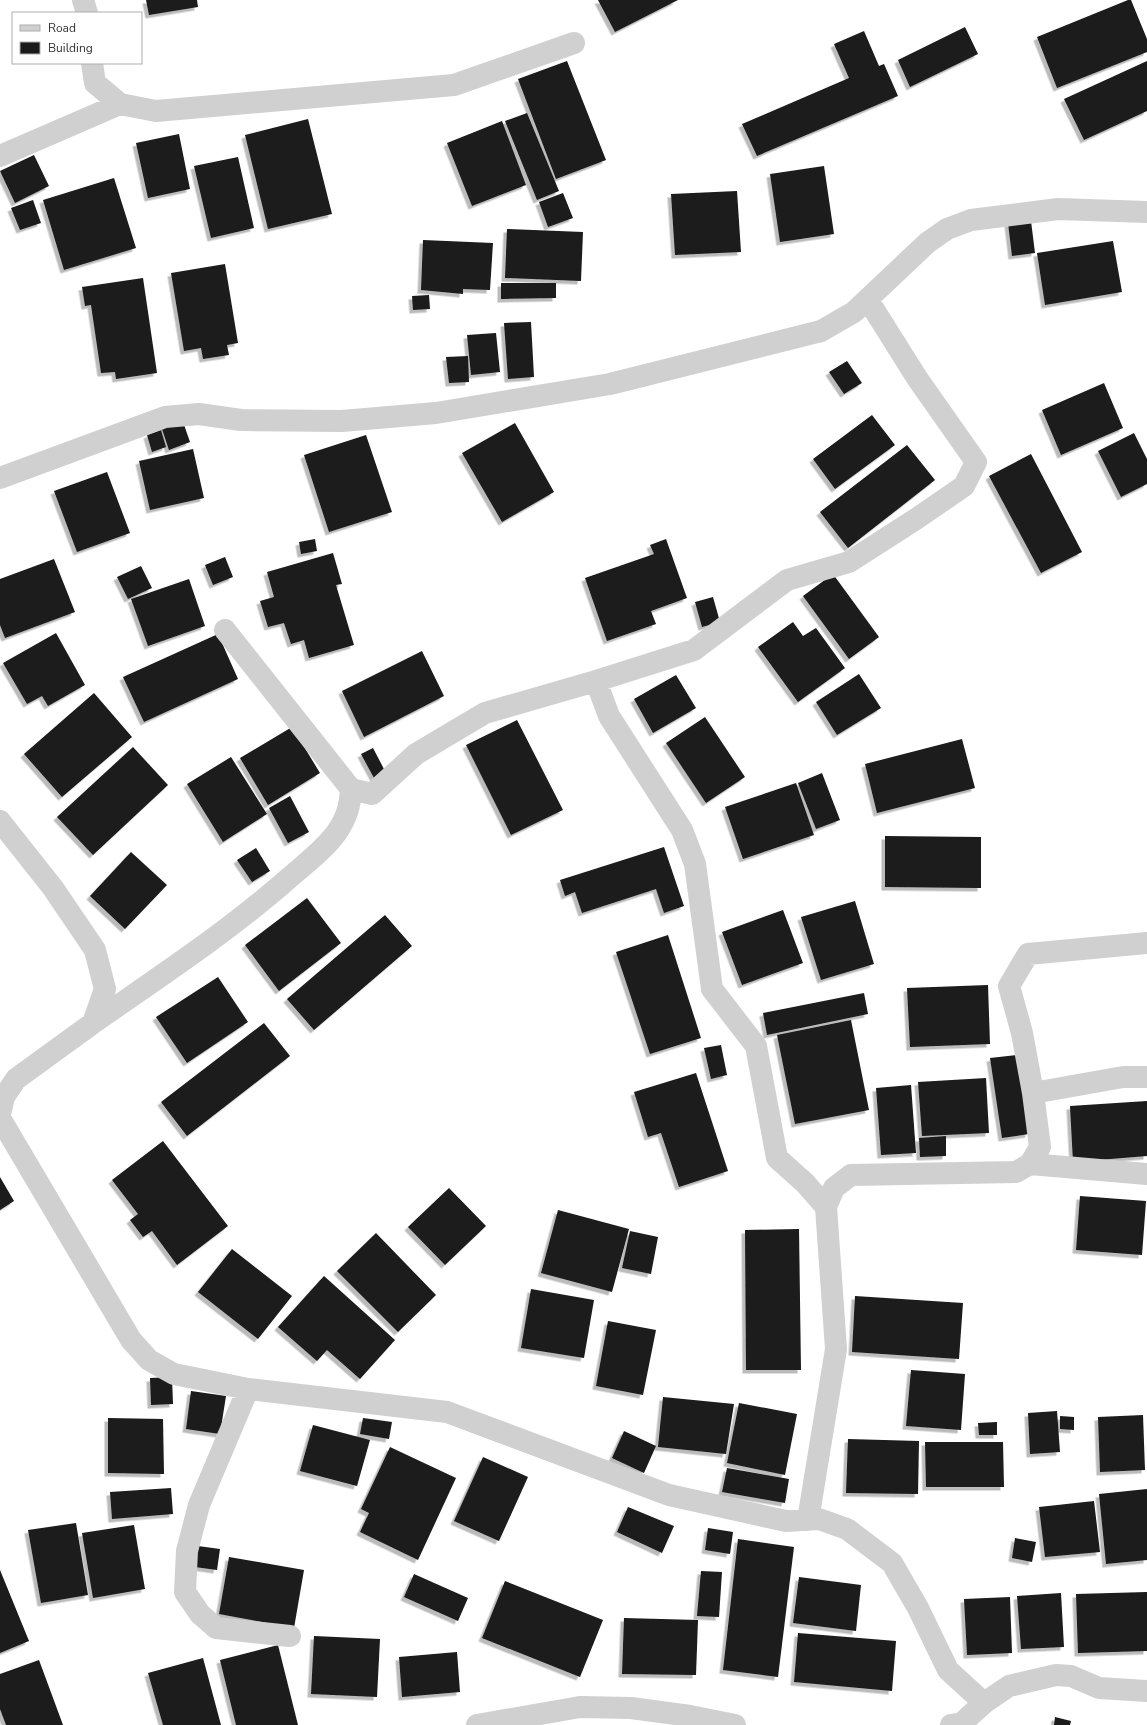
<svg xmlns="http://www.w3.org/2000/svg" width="1147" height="1725" font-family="'Nunito Sans',sans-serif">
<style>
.building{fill:#1a1a1a;filter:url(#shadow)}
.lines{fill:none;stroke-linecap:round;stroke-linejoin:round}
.minor{stroke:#d0d0d0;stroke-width:22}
</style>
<defs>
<filter id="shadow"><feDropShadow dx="-3.5" dy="3.5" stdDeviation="0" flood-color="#0004"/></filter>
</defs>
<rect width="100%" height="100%" fill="#fff"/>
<path class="building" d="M146,0H197L198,7L149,15Z
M598,0H678L615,32Z
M1128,0H1131L1147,39V52L1057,88L1037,37Z
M965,27L978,54L910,87L898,60Z
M864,31L879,66L884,64L898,96L757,156L742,124L849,78L834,44Z
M567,61L606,160L556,179L518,79Z
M1147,61V111L1084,140L1064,99Z
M527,113L559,191L537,200L505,121Z
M308,119L332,214L268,229L245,135Z
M502,121L526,185L472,206L447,143Z
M179,134L190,189L148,198L136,143Z
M34,155L49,186L15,203L0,171Z
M238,157L254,228L211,238L194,166Z
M824,166L834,234L780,242L770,174Z
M114,178L136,248L64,270L43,200Z
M737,191L741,252L675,255L671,194Z
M563,193L573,218L548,227L539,202Z
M33,200L41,223L20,230L11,208Z
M1031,221L1035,253L1012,256L1008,223Z
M507,229L583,232L581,281L505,278Z
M423,240L493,243L490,290L463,289V294L421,290Z
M1113,241L1122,292L1045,305L1037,253Z
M225,264L238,343L227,345L229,355L203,359L201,348L184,351L171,273Z
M143,278L157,373L116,379L115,372L101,373L91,305L85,306L82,287Z
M501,283H556V298L501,299Z
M429,295L430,309L413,310L412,296Z
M531,322L534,377L508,379L504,323Z
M496,333L500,372L471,375L467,335Z
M468,356L469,382L449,383L446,357Z
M847,361L862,383L844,394L829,372Z
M1104,383L1123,428L1061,455L1042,410Z
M872,415L895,445L835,489L813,459Z
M182,419L190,442L169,450L161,426Z
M515,423L554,492L502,522L462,453Z
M161,430L166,447L152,452L147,435Z
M1134,433L1147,459V484L1121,497L1098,451Z
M366,435L392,512L329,532L304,455Z
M907,445L935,480L848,548L820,512Z
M193,449L204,498L150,510L139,461Z
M1031,454L1082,552L1041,573L989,476Z
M107,472L130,533L77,552L54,491Z
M315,539L317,551L301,554L299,542Z
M666,539L687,598L651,611L656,624L607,641L585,578L654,554L650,545Z
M333,553L342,584L336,585L354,645L309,658L304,640L291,644L284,623L268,627L260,601L274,597L267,572Z
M225,557L233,577L213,585L205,565Z
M54,559L75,612L5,638L0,625V579Z
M141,566L152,588L128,599L117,577Z
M833,574L879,637L849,659L803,596Z
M189,579L205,626L148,646L131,599Z
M713,597L720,622L702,627L695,602Z
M793,622L803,636L816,628L845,668L798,702L758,647Z
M56,633L85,685L48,706L42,696L27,704L3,663Z
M218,634L238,679L144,722L123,677Z
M422,651L444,696L364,737L342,691Z
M859,674L881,708L837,735L816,702Z
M676,675L696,708L653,733L634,699Z
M94,693L132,737L62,797L24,754Z
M705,717L745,777L706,803L666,743Z
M517,720L563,810L511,835L466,745Z
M292,727L320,773L268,805L240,758Z
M962,739L975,788L877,813L865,764Z
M133,747L168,785L93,855L57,817Z
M373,748L385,771L374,778L361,754Z
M231,757L267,814L223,842L187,784Z
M822,773L840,820L816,829L798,783Z
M796,783L814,835L743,859L725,807Z
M290,796L309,832L288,843L269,808Z
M885,836L981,837V888L885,887Z
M664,847L684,906L664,913L656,889L582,913L575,892L565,896L560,880Z
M256,848L270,871L252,882L237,860Z
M131,852L167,885L125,929L90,896Z
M307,898L341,943L279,991L245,945Z
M855,901L874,964L821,980L801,917Z
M783,910L803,963L742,985L722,932Z
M385,915L412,946L314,1030L287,999Z
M668,935L701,1038L650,1054L616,952Z
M218,977L248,1022L187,1063L156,1017Z
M988,985L990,1044L910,1047L907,988Z
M864,993L868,1014L767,1035L763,1013Z
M851,1020L869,1110L795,1124L777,1035Z
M264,1023L290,1056L187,1136L161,1102Z
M721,1045L727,1075L711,1079L704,1048Z
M1017,1055L1029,1134L1002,1138L990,1058Z
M696,1073L728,1171L679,1187L661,1133L648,1137L634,1092Z
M986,1078L989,1133L922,1136L918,1082Z
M911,1085L916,1153L881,1155L876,1088Z
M1147,1101V1156L1073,1162L1070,1106Z
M946,1136V1156L920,1157L919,1138Z
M163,1141L228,1226L177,1265L152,1231L143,1237L130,1220L138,1214L112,1180Z
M0,1177L14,1201L0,1210Z
M449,1188L486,1226L445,1265L408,1227Z
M1080,1196L1146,1201L1142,1255L1076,1250Z
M558,1210L629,1229L612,1292L541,1273Z
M799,1229L801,1370H746L745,1230Z
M630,1231L658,1237L651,1274L622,1268Z
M376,1233L436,1295L398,1332L337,1271Z
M232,1249L292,1296L258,1339L198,1292Z
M324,1276L395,1340L360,1379L327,1350L317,1361L278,1327Z
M531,1289L594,1300L584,1358L521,1348Z
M855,1296L963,1303L959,1359L852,1352Z
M608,1321L656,1330L643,1395L596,1386Z
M911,1370L965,1374L961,1430L906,1426Z
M172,1377L173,1404L151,1405L150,1378Z
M191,1391L226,1396L220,1434L186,1429Z
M663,1397L734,1404L726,1454L658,1447Z
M739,1403L797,1414L785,1475L727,1463Z
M1057,1411L1060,1452L1030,1454L1028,1413Z
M1143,1415L1145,1470L1100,1472L1098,1417Z
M1060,1416L1074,1417V1430L1060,1429Z
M108,1418L163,1419L164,1474L108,1473Z
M363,1418L392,1422L389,1439L360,1434Z
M997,1422V1435H979L978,1423Z
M313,1425L370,1440L357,1486L300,1471Z
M624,1431L656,1446L644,1473L612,1458Z
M848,1439L919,1441L918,1494L846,1493Z
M925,1442H1003L1004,1487H926Z
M390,1447L456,1478L418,1560L360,1532L369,1513L361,1509Z
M483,1457L528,1477L499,1541L454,1521Z
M727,1468L789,1479L785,1503L722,1492Z
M171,1488L173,1514L112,1519L110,1492Z
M1147,1489V1560L1106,1564L1099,1494Z
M1094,1501L1100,1552L1045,1557L1039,1507Z
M628,1507L674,1526L662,1553L617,1532Z
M76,1523L88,1595L41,1603L28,1530Z
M134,1525L145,1589L93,1598L82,1533Z
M708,1528L733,1532L730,1554L705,1550Z
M1015,1538L1036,1542L1032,1562L1012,1558Z
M738,1539L794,1547L778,1677L723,1670Z
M198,1546L220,1549L217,1570L195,1567Z
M229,1557L304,1570L294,1628L219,1614Z
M0,1570L29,1641L0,1653Z
M701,1571L722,1572L719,1617L697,1616Z
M414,1574L468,1598L458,1621L404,1597Z
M799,1577L861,1585L856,1631L793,1623Z
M505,1581L603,1620L580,1677L482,1638Z
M1147,1592V1651L1078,1653L1076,1594Z
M1061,1593L1064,1647L1021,1649L1017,1596Z
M1010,1597L1012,1653L967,1655L964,1599Z
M624,1618L698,1620L696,1675L622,1674Z
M798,1633L896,1641L892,1691L794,1682Z
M314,1636L380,1639L377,1697L311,1694Z
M278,1645L298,1725H236L220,1660Z
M457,1652L460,1692L402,1697L399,1657Z
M203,1658L221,1725H163L148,1673Z
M39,1660L63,1725H6L0,1709V1674Z
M1055,1717L1071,1721L1070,1725H1054Z"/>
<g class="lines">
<path class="minor" d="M83,0L87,13
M92,63L95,83L120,104L156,111L454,85L574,43
M0,156L120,104
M0,478L165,417L199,414L241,420L342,421L436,413L610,384L821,331L854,312L927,243L947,229L971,220L1058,209L1147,212
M596,681L694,650L787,580L849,562L916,519L964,486L976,462L917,378L868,300
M351,789L372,794L416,754L485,713L596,681L609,716L682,830L695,864L712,989L756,1046L777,1158L805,1183L826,1207
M0,821L53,888L95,950L105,989L93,1023L16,1079L4,1097L0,1114
M93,1023C159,977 228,932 289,878C305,864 324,850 337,832C347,817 350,806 351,789L225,630
M1033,1093L1123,1077H1147
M0,1118L131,1340L149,1360L174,1374L248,1389L447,1412L669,1495L786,1521L819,1519L847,1529L892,1563L918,1608L948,1670L984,1703
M1030,1164L1147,1174
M248,1389L199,1505L187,1551L185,1592L200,1614L216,1628L290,1636
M808,1520L836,1349L826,1207L834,1188L851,1175L1016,1172L1030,1164L1040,1147L1033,1093L1022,1033L1009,986L1028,954L1147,943
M477,1725L580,1707L631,1708L690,1716L735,1725
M951,1725L962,1723L984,1703L1009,1686L1056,1675L1071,1676L1099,1688L1147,1691"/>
</g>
<rect x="12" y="12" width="130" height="52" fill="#ffffff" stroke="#adadad"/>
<rect x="20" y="25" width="20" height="6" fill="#d0d0d0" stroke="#adadad"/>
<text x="48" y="32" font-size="12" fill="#333333">Road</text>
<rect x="20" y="42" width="20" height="12" fill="#1a1a1a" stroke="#adadad"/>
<text x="48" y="52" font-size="12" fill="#333333">Building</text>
</svg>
